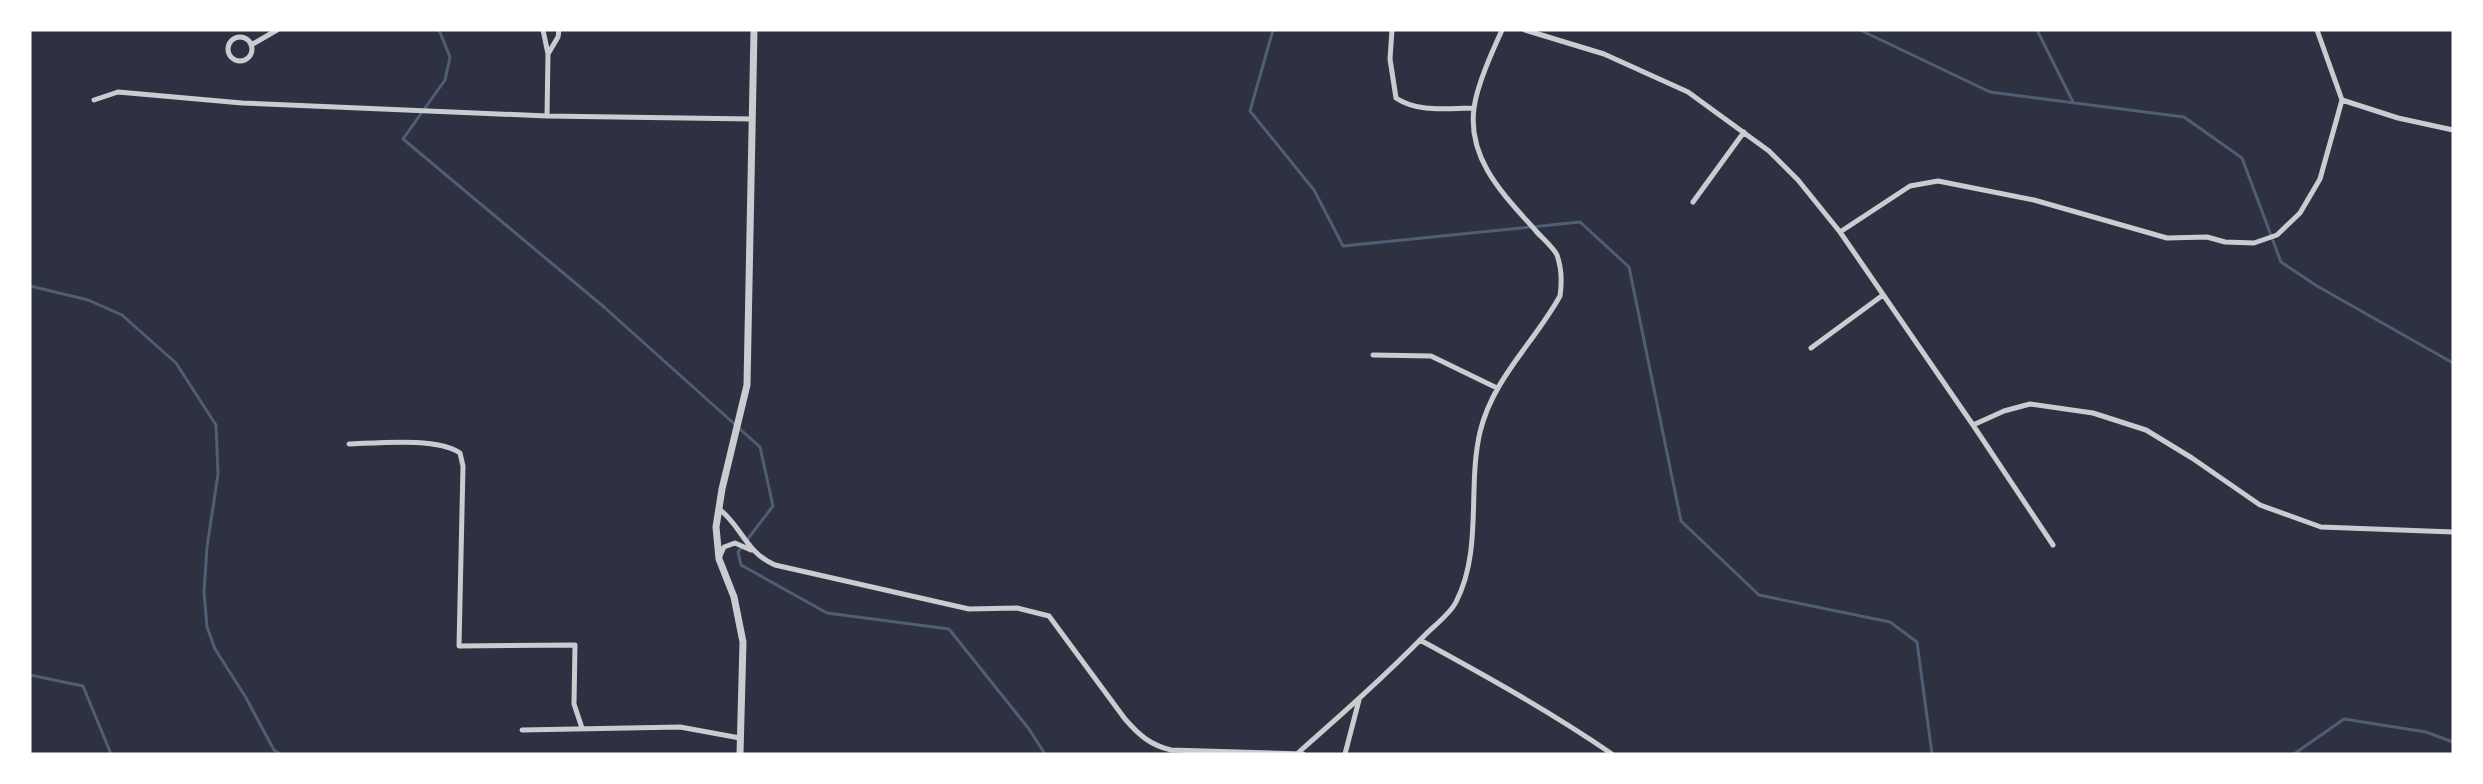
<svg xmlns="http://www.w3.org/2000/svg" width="2483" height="784" font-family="'PT Sans',sans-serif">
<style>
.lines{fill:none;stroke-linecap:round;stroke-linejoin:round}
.stream{stroke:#4f5d75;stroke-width:3}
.minor{stroke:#caccd0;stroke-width:5}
.tertiary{stroke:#caccd0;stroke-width:7}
</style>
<rect width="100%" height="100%" fill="#2d3142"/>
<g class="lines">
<path class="stream" d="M439,30L450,57L445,80L403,139L604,307L760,447L773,506L747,540
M1273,30L1250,111L1314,190L1343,246L1580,222L1629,267L1681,521L1759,595L1890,622L1917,642L1932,754
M1860,30L1990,92L2184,117L2242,158L2281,262L2317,286L2453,363
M2037,30L2073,102
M30,286L88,300L122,315L176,363L216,425L218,474L207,547L204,592L207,627L215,649L245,696L274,750L280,754
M743,546L738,552L741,565L827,613L949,629L1029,729L1045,754
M30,675L83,686L111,754
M2294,754L2344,719L2426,732L2453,742"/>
<path class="minor" d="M543,30L548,54L547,116
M1392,30L1390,59L1396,98C1418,113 1448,108 1474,108
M1525,30L1604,54L1688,92L1769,151L1798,180L1840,232L1973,425L2053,545
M2317,30L2342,100
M228 49a12 12 0 1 1 24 0a12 12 0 1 1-24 0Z
M251,45L277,30
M548,54L558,37L559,30
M94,100L118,92L242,103L547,116L752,119
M2342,100L2398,118L2453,130
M1693,202L1744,132
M1840,232L1910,186L1938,181L2034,200L2167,238L2207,237L2225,242L2254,243L2277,235L2300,213L2320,179L2342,100
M1811,348L1883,295
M1373,355L1431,356L1497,388
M1973,425L2004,411L2030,404L2093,413L2146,430L2192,458L2260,505L2321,527L2453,532
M349,444C378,443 437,437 460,453L463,466L459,646L575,645L574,704L582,728
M719,509C741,525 745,552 775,565L969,609L1017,608L1049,616L1125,719C1139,735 1150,745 1171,750L1303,754
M719,558L724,547L735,543L751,550
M1420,640C1486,676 1551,712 1612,754
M522,730L680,727L740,738
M1299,752C1342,714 1385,676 1425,635C1435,625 1450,614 1456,602C1483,549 1467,488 1480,432C1493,378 1534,343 1560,296C1562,282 1562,269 1557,255C1553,247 1542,238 1536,231C1505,196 1467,160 1474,108C1477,85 1492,52 1502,30
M1345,754L1359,700"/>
<path class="tertiary" d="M740,754L743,642L734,597L719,559L716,527L722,489L747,385L754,30"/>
</g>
<rect width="2483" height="784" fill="none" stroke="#ffffff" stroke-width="63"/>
</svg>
